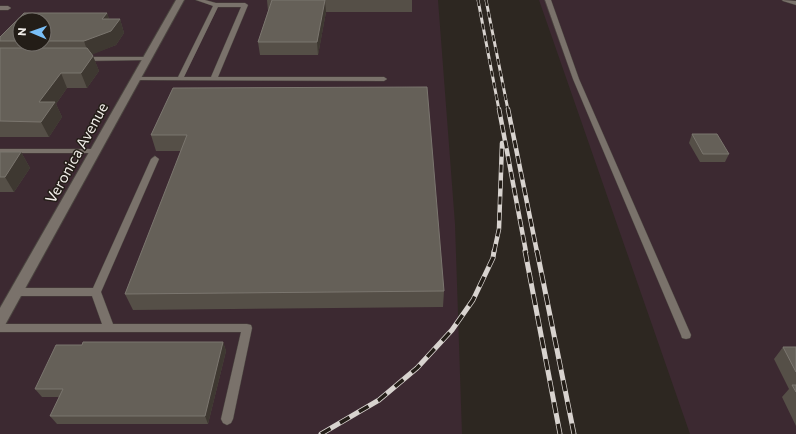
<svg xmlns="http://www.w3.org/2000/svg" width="796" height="434" font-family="Commissioner,sans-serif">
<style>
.industrial{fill:#3c2931;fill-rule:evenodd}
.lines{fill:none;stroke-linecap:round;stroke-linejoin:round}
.service-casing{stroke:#4a443f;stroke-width:1}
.minor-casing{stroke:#4a443f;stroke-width:2}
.service{fill:#7a726b;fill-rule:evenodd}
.minor{fill:#7a726b;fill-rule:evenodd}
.rail-far2-casing{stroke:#d8d3cf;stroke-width:3}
.rail-far1-casing{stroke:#d8d3cf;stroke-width:4.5}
.rail-casing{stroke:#d8d3cf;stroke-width:5}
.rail-far2{stroke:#231d17;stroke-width:2;stroke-dasharray:6;stroke-linecap:butt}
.rail-far1{stroke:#231d17;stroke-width:3;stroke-dasharray:8;stroke-linecap:butt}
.rail{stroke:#231d17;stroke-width:3.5;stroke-dasharray:11;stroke-linecap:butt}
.wall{fill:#554f47;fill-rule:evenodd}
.shaded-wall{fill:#3e3831}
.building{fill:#656058;stroke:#7b766f}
.labels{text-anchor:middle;stroke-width:3;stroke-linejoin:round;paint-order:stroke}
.street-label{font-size:15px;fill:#f0ece8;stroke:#231d17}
</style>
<rect width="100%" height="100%" fill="#2d2721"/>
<path class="industrial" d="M0,0H438L455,224L462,434H0ZM20,20H44V44H20Z
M539,0H796V434H690Z"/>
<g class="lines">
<g class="service-casing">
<path id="service" d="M196,0H205L216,3H245L248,5L218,77H384L387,79L384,81L133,80V78L135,77H178L213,6ZM218,7H241L211,77H184Z
M545,0H551L579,79L691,335L690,338L686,339L682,338L681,335L573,79Z
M782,0L796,1V5L783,1Z
M0,6H8L11,8L8,10H0Z
M146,57L149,59L148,60L82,61L79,59L82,57Z
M0,149H95L99,151L95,153H0Z
M155,156L159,159L101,292L113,324H247L251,325L252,328L233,419L231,423L227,425L223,423L221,419L241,332H0V324H102L92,296H16L12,295L11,292L12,289L16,288H93L151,159Z"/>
</g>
<g class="minor-casing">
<path id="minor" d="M176,0H184L5,325L0,327V308Z"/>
</g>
<use href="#service" class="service"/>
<use href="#minor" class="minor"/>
<g class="rail-far2-casing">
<path id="rail-far2" d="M478,0L499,110
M486,0L508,110"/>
</g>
<g class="rail-far1-casing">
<path id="rail-far1" d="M499,109L526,252
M508,109L537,252
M494,252L499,229L502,143"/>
</g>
<g class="rail-casing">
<path id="rail" d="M525,251L560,434
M537,251L574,434
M321,434L379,400L417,368L452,330L473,300L493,258L494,251"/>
</g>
<use href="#rail-far2" class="rail-far2"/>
<use href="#rail-far1" class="rail-far1"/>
<use href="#rail" class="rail"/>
</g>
<path class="wall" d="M267,0H412V12H326L318,55H260L258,42L268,11Z
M24,13H107L109,19H120L124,33L116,45L92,54L99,71L87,88H67L56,104L62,117L49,137H0V37ZM20,20H44V44H20Z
M173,88L444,291L443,307L133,310L125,294L181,151H156L151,135Z
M692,134L729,154L725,162H700L689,143Z
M0,152H21L30,168L14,192H0Z
M223,342L226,351L208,424H57L50,416L59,397H42L35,389L82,345Z
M783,347H796V426L782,397L789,389L774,359Z"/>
<path class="shaded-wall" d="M325,0L326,12L318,55L317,42Z
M107,13L112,27L120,19L124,33L116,45L89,56L84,41Z
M93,56L99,71L87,88L81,73Z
M61,73L67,88L56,104L62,117L49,137L41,122L39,102Z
M21,152L30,168L14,192L5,177Z
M223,342L226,351L208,424L205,416Z"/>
<path class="building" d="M272,0H325L317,42H258Z
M24,13H107L102,19H120L111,31L84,41H44V20H20V41H0V37Z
M0,48H87L93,56L81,73H61L39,102H55L41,122L0,121Z
M427,87L444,291L125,294L187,135H151L173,88Z
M692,134H717L729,154H703Z
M0,152H21L5,177H0Z
M83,342H223L205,416H50L63,389H35L56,345H82Z
M783,347H796V372Z
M792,385H796V392Z"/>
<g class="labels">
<g class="street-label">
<text transform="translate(77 153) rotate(-61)" y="5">Veronica Avenue</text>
</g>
</g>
<g transform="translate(32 32) rotate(272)"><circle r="19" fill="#231d17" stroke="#75706b"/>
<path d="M0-3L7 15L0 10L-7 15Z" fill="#79bff8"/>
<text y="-6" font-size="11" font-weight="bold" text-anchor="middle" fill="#f0ece8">N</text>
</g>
</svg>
